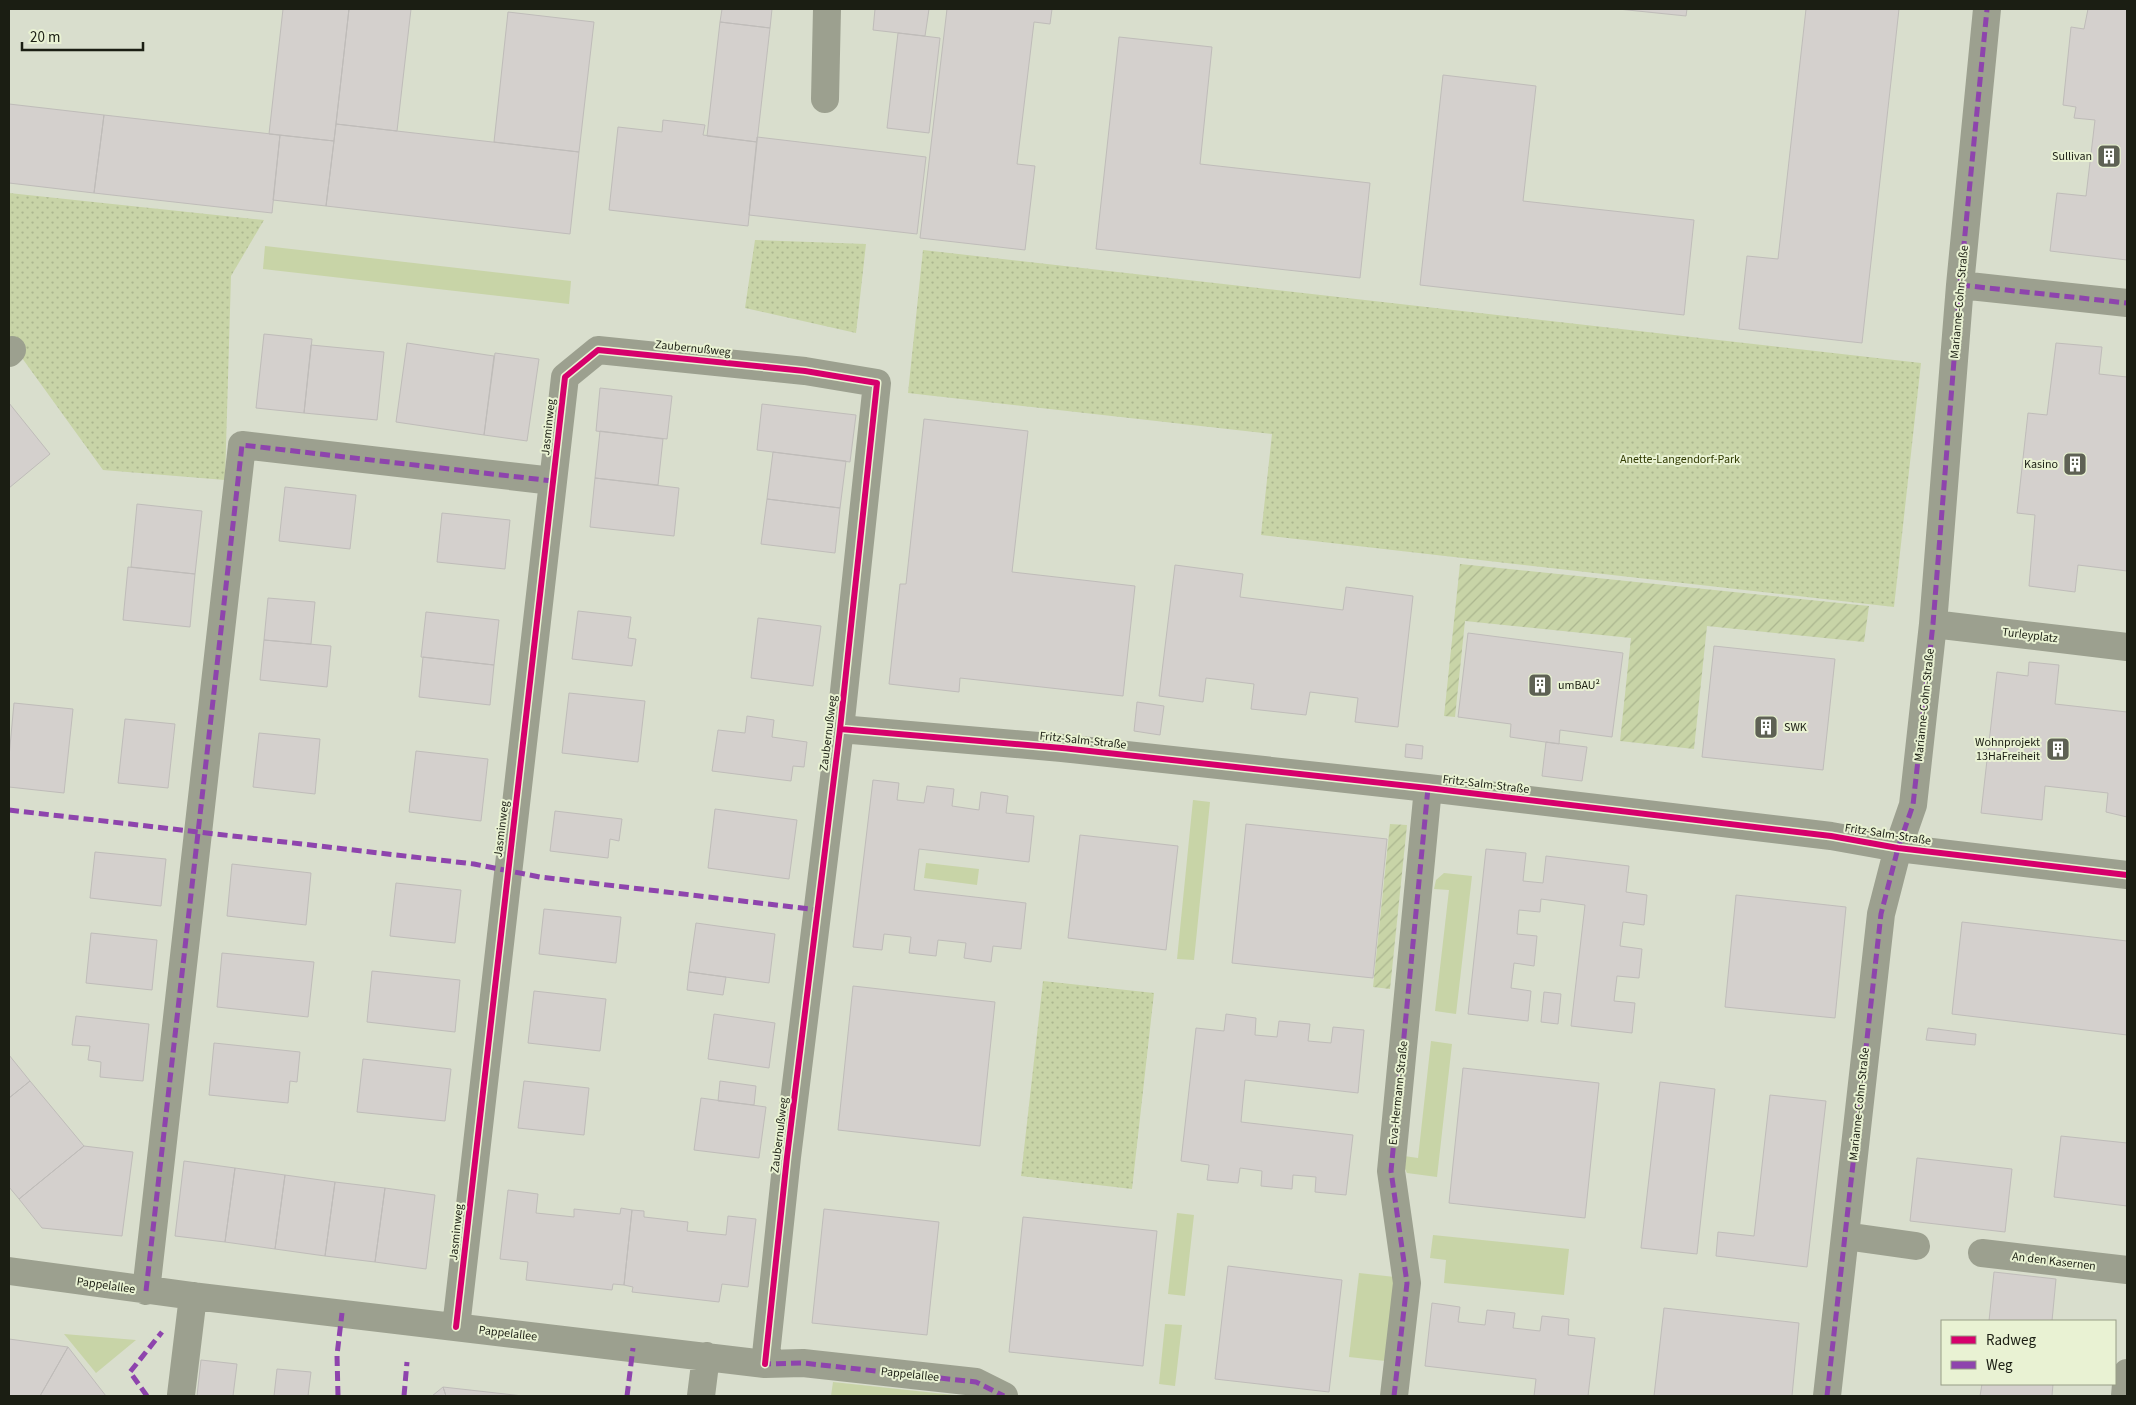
<svg xmlns="http://www.w3.org/2000/svg" width="2136" height="1405" font-family="'Source Sans 3',sans-serif">
<style>
.grass{fill:#c8d4a7}
.park{fill:url(#park-dots)}
.garden{fill:url(#garden-furrows)}
.building{fill:#d4d0cd;stroke:#bfbcb9}
.lines{fill:none;stroke-linecap:round;stroke-linejoin:round}
.minor{stroke:#9ca08f;stroke-width:28}
.quiet{stroke:#8e44ad;stroke-width:5;stroke-dasharray:10 5;stroke-linecap:butt}
.cycleway-casing{stroke:#e9f2d3;stroke-width:9}
.cycleway{stroke:#d6006c;stroke-width:6}
.labels{text-anchor:middle;stroke-width:4;stroke-linejoin:round;paint-order:stroke}
.poi-label{font-size:12px;fill:#1b1e13;stroke:#e9f2d3;text-anchor:end}
.street-label{font-size:12px;fill:#1b1e13;stroke:#e9f2d3}
.park-label{font-size:12px;fill:#313b02;stroke:#e9f2d3}
</style>
<defs>
<pattern id="park-dots" width="8" height="8" patternUnits="userSpaceOnUse" patternTransform="scale(1.25)"><rect width="8" height="8" fill="#c8d4a7"/><path d="M2 2h.1M6 6h.1" fill="none" stroke="#abb68f" stroke-width="1.8" stroke-linecap="round"/></pattern>
<pattern id="garden-furrows" width="10" height="10" patternUnits="userSpaceOnUse" patternTransform="scale(1.25)"><rect width="10" height="10" fill="#c8d4a7"/><path d="M-1 1l2-2M0 10L10 0M9 11l2-2" fill="none" stroke="#abb68f"/></pattern>
</defs>
<rect width="100%" height="100%" fill="#d9decd"/>
<path class="grass" d="M265,246L571,281L569,304L263,269Z
M1193,800L1210,802L1194,960L1177,959Z
M926,863L979,869L977,885L924,878Z
M1444,873L1472,876L1456,1014L1435,1011L1449,890L1434,889L1436,880Z
M1431,1041L1452,1044L1437,1177L1407,1173L1403,1165L1404,1156L1418,1158Z
M1177,1213L1194,1215L1185,1296L1168,1294Z
M1433,1235L1569,1249L1564,1295L1444,1283L1446,1260L1430,1258Z
M1359,1273L1395,1277L1385,1361L1349,1357Z
M1165,1324L1182,1325L1175,1386L1159,1384Z
M64,1334L136,1340L96,1373Z
M833,1382L963,1396H831Z"/>
<path class="park" d="M9,193L264,220L231,276L225,480L103,470L9,340Z
M755,240L866,244L856,333L745,308Z
M923,250L1921,363L1894,607L1261,535L1272,434L908,393Z
M1043,981L1154,993L1132,1189L1021,1176Z"/>
<path class="garden" d="M1460,564L1869,606L1864,642L1707,626L1694,749L1620,741L1631,638L1465,621L1455,717L1444,716Z
M1390,824L1407,825L1390,989L1373,987Z"/>
<path class="building" d="M283,9H349L334,141L269,134Z
M349,9H411L397,131L336,124Z
M722,9H772L770,28L720,22Z
M875,9H929L925,36L873,30Z
M947,9H1052L1050,24L1034,22L1017,164L1035,166L1025,250L920,238Z
M1618,9H1687L1686,16Z
M1806,9H1899L1862,343L1739,329L1747,256L1778,259Z
M2088,9H2127V260L2050,251L2057,193L2086,196L2095,120L2074,118L2076,107L2063,105L2071,27L2084,29Z
M508,12L594,22L579,152L494,142Z
M720,22L770,28L757,142L707,136Z
M898,33L940,38L929,133L887,128Z
M1119,37L1212,47L1200,164L1370,183L1360,278L1096,249Z
M1443,75L1536,86L1523,201L1694,220L1684,315L1420,285Z
M9,104L104,115L94,193L9,183Z
M104,115L280,135L272,213L94,193Z
M663,120L705,125L703,135L757,142L748,226L609,210L618,127L662,132Z
M336,124L579,152L570,234L326,206Z
M280,135L334,141L326,206L273,200Z
M757,137L926,157L917,234L749,215Z
M264,334L312,339L304,413L256,408Z
M407,343L494,356L484,435L396,422Z
M2056,343L2102,347L2099,374L2127,377V571L2078,565L2075,592L2029,586L2035,515L2017,513L2028,413L2047,415Z
M311,345L384,352L377,420L304,413Z
M495,353L539,359L527,441L484,435Z
M600,388L672,396L667,439L596,431Z
M9,403L50,454L9,488Z
M762,404L856,415L850,462L757,450Z
M924,419L1028,431L1012,572L1135,586L1123,696L960,678L959,692L889,684L900,584H906Z
M600,431L663,439L658,485L595,478Z
M773,452L846,461L840,508L767,499Z
M595,478L679,488L674,536L590,527Z
M285,487L356,495L350,549L279,541Z
M767,499L840,508L835,553L761,544Z
M137,504L202,511L195,574L131,567Z
M442,513L510,520L505,569L437,562Z
M1175,565L1243,574L1240,597L1343,610L1346,587L1413,596L1398,727L1355,722L1358,698L1310,692L1306,715L1251,709L1254,684L1206,678L1203,702L1159,696Z
M128,567L195,574L190,627L123,620Z
M268,598L315,602L311,644L264,640Z
M578,611L631,617L628,638L636,639L632,666L572,659Z
M426,612L499,620L494,665L421,657Z
M758,618L821,626L813,686L751,678Z
M1468,633L1623,653L1612,737L1560,730L1559,744L1510,737L1511,724L1458,717Z
M264,640L331,646L327,687L260,680Z
M1714,646L1835,659L1823,770L1702,757Z
M423,657L494,665L490,705L419,697Z
M2029,662L2059,665L2055,704L2127,712V817L2106,812L2108,793L2045,786L2042,820L1981,813L1997,672L2028,676Z
M569,693L645,701L638,762L562,753Z
M1137,702L1164,706L1160,735L1134,731Z
M14,703L73,709L64,793L9,787V757Z
M747,716L774,720L772,737L807,742L804,767L793,766L791,781L712,771L718,730L745,733Z
M125,719L175,724L168,788L118,783Z
M259,733L320,739L315,794L253,787Z
M1546,742L1587,747L1582,781L1542,776Z
M1406,744L1423,746L1422,759L1405,757Z
M416,751L488,759L481,821L409,812Z
M873,780L899,783L897,800L924,803L927,786L954,789L952,806L979,810L981,792L1008,796L1006,813L1034,816L1029,862L919,849L914,890L1026,903L1021,949L993,946L991,962L964,958L966,943L938,940L936,956L909,953L911,937L884,934L882,950L853,947Z
M715,809L797,820L789,879L708,868Z
M555,811L622,819L619,841L610,839L608,858L550,851Z
M1246,824L1387,839L1373,978L1232,963Z
M1080,835L1178,846L1166,950L1068,938Z
M1486,849L1526,853L1523,881L1543,883L1546,856L1629,866L1626,892L1647,895L1644,925L1623,922L1620,946L1642,949L1639,978L1617,976L1614,1001L1635,1003L1632,1033L1571,1026L1585,905L1541,899L1540,912L1519,910L1517,934L1537,936L1534,966L1514,963L1511,988L1531,991L1528,1021L1468,1014Z
M95,852L166,859L161,906L90,898Z
M232,864L311,873L306,925L227,916Z
M396,883L461,890L455,943L390,936Z
M1736,895L1846,907L1835,1018L1725,1007Z
M544,909L621,917L616,963L539,954Z
M1962,922L2127,941V1035L1952,1014Z
M696,923L775,934L769,983L689,972Z
M91,933L157,940L152,990L86,983Z
M222,953L314,962L308,1017L217,1007Z
M372,971L460,980L455,1032L367,1022Z
M689,972L726,977L723,995L687,990Z
M853,986L995,1002L980,1146L838,1130Z
M534,991L606,999L600,1051L528,1043Z
M1544,992L1561,994L1558,1024L1541,1022Z
M714,1014L775,1023L769,1068L708,1059Z
M1226,1014L1256,1018L1255,1035L1277,1037L1279,1021L1310,1024L1308,1041L1331,1043L1333,1027L1364,1030L1358,1093L1245,1080L1241,1122L1353,1135L1346,1195L1315,1192L1316,1177L1293,1175L1292,1189L1261,1186L1262,1171L1240,1168L1238,1183L1207,1180L1209,1165L1181,1161L1196,1028L1224,1031Z
M76,1016L149,1024L143,1081L100,1077L101,1062L88,1060L90,1046L72,1045Z
M1928,1028L1976,1034L1975,1045L1926,1040Z
M214,1043L300,1052L297,1082L290,1081L288,1103L209,1095Z
M9,1055L30,1081L9,1098Z
M363,1059L451,1069L445,1121L357,1112Z
M1463,1068L1599,1083L1585,1218L1449,1203Z
M30,1081L84,1146L19,1199L9,1187V1098Z
M524,1081L589,1088L584,1135L518,1128Z
M720,1081L756,1086L754,1105L718,1101Z
M1660,1082L1715,1089L1697,1254L1641,1248Z
M1770,1095L1826,1101L1807,1267L1716,1256L1718,1232L1754,1236Z
M701,1098L766,1107L759,1158L694,1150Z
M2061,1136L2127,1143V1206L2054,1197Z
M84,1146L133,1152L122,1236L42,1228L19,1199Z
M1917,1158L2012,1169L2005,1232L1910,1221Z
M184,1161L235,1168L225,1242L175,1236Z
M235,1168L285,1175L275,1249L225,1242Z
M285,1175L335,1182L325,1256L275,1249Z
M335,1182L385,1188L375,1262L325,1256Z
M385,1188L435,1195L426,1269L375,1262Z
M508,1190L538,1194L536,1213L574,1217V1209L620,1214L621,1208L632,1210L624,1285L613,1284L612,1290L526,1280L528,1262L500,1259Z
M824,1209L939,1222L927,1335L812,1323Z
M632,1210L644,1211V1217L688,1222L687,1231L726,1235L728,1216L756,1219L748,1287L722,1284L719,1302L632,1292L633,1287L624,1285Z
M1023,1217L1157,1231L1143,1366L1009,1352Z
M1228,1266L1342,1280L1329,1392L1215,1379Z
M1994,1272L2056,1279L2052,1321H1989Z
M1432,1303L1460,1307L1458,1322L1485,1325L1487,1310L1515,1313L1513,1328L1540,1331L1542,1316L1569,1319L1568,1335L1595,1338L1588,1396H1534L1536,1379L1425,1366Z
M1664,1308L1799,1323L1792,1396H1654Z
M9,1339L68,1347L40,1396H9Z
M68,1347L106,1396H40Z
M201,1360L237,1364L233,1396H197Z
M277,1369L311,1372L308,1396H274Z
M1982,1384H2053L2052,1396H1980Z
M443,1387L523,1396H446Z
M443,1387L446,1396H432Z"/>
<g class="lines">
<path class="minor" d="M825,99L827,9
M1960,285L2127,303
M9,353L12,350
M1933,624L2127,647
M840,729L1062,748L1428,788L1831,836L1898,848L2127,875
M1845,1236L1916,1246
M1982,1253L2127,1270
M9,1271L193,1296L765,1364L803,1363L976,1382L1004,1396
M146,1291L242,445L553,481
M456,1327L565,377L598,350L805,371L877,383L840,729L787,1157L765,1364
M181,1395L193,1296
M701,1396L706,1356
M1394,1396L1407,1283L1391,1171L1428,788
M1827,1396L1881,914L1898,848L1913,805L1933,624L1960,285L1987,9
M2125,1396L2127,1373"/>
<path class="quiet" d="M1960,285L2127,303
M9,810L474,864L540,877L818,910
M146,1291L242,445L553,481
M765,1360V1364L803,1363L976,1382L1004,1396
M147,1396L130,1372L162,1332
M338,1396L337,1355L342,1313
M404,1396L407,1362
M627,1396L633,1348
M1394,1396L1407,1283L1391,1171L1428,788
M1827,1396L1881,914L1898,848L1913,805L1933,624L1960,285L1987,9"/>
<g class="cycleway-casing">
<path id="cycleway" d="M840,729L1062,748L1428,788L1831,836L1898,848L2127,875
M456,1327L565,377L598,350L805,371L877,383L840,729L787,1157L765,1364"/>
</g>
<use href="#cycleway" class="cycleway"/>
</g>
<defs>
<g id="building-square" transform="scale(1.25)"><rect x="-9" y="-9" width="18" height="18" rx="4" fill="#5e6154" stroke="#e9f2d3"/><path d="M-4-6H4V6H1V3H-1V6H-4ZM-2.5-4.3h1.7v1.8h-1.7ZM.8-4.3h1.7v1.8H.8ZM-2.5-1h1.7V.8h-1.7ZM.8-1h1.7V.8H.8Z" fill="#fff"/></g>
</defs>
<g fill-rule="evenodd">
<use href="#building-square" x="2109" y="156"/>
<use href="#building-square" x="2075" y="464"/>
<use href="#building-square" x="1540" y="685"/>
<use href="#building-square" x="1766" y="727"/>
<use href="#building-square" x="2058" y="749"/>
</g>
<g class="labels">
<g class="poi-label">
<text x="2092" y="160">Sullivan</text>
<text x="2058" y="468">Kasino</text>
<text x="1558" y="689" text-anchor="start">umBAU²</text>
<text x="1784" y="731" text-anchor="start">SWK</text>
<text x="2040" y="746">Wohnprojekt<tspan x="2040" dy="14">13HaFreiheit</tspan></text>
</g>
<g class="street-label">
<text transform="translate(1959 302) rotate(-85)" y="4">Marianne-Cohn-Straße</text>
<text transform="translate(693 348) rotate(6)" y="4">Zaubernußweg</text>
<text transform="translate(548 427) rotate(-84)" y="4">Jasminweg</text>
<text transform="translate(2030 635) rotate(7)" y="4">Turleyplatz</text>
<text transform="translate(1924 705) rotate(-84)" y="4">Marianne-Cohn-Straße</text>
<text transform="translate(828 733) rotate(-83)" y="4">Zaubernußweg</text>
<text transform="translate(1083 740) rotate(6)" y="4">Fritz-Salm-Straße</text>
<text transform="translate(1486 784) rotate(7)" y="4">Fritz-Salm-Straße</text>
<text transform="translate(501 829) rotate(-83)" y="4">Jasminweg</text>
<text transform="translate(1888 834) rotate(9)" y="4">Fritz-Salm-Straße</text>
<text transform="translate(1398 1093) rotate(-84)" y="4">Eva-Hermann-Straße</text>
<text transform="translate(1859 1104) rotate(-84)" y="4">Marianne-Cohn-Straße</text>
<text transform="translate(779 1135) rotate(-83)" y="4">Zaubernußweg</text>
<text transform="translate(456 1232) rotate(-84)" y="4">Jasminweg</text>
<text transform="translate(2054 1261) rotate(7)" y="4">An den Kasernen</text>
<text transform="translate(106 1285) rotate(8)" y="4">Pappelallee</text>
<text transform="translate(508 1333) rotate(7)" y="4">Pappelallee</text>
<text transform="translate(910 1374) rotate(6)" y="4">Pappelallee</text>
</g>
<g class="park-label">
<text x="1680" y="463">Anette-Langendorf-Park</text>
</g>
</g>
<rect width="2136" height="1405" fill="none" stroke="#1b1e13" stroke-width="20"/>
<rect x="1941" y="1320" width="175" height="65" fill="#e9f2d3" stroke="#979d86"/>
<rect x="1951" y="1336" width="25" height="8" fill="#d6006c" stroke="#979d86"/>
<text x="1986" y="1345" font-size="15" fill="#1b1e13">Radweg</text>
<rect x="1951" y="1361" width="25" height="8" fill="#8e44ad" stroke="#979d86"/>
<text x="1986" y="1370" font-size="15" fill="#1b1e13">Weg</text>
<path d="M22 42v8h121v-8" fill="none" stroke="#1b1e13" stroke-width="2.5"/>
<text x="30" y="42" font-size="15" fill="#1b1e13" stroke="#e9f2d3" stroke-width="4" paint-order="stroke">20 m</text>
</svg>
